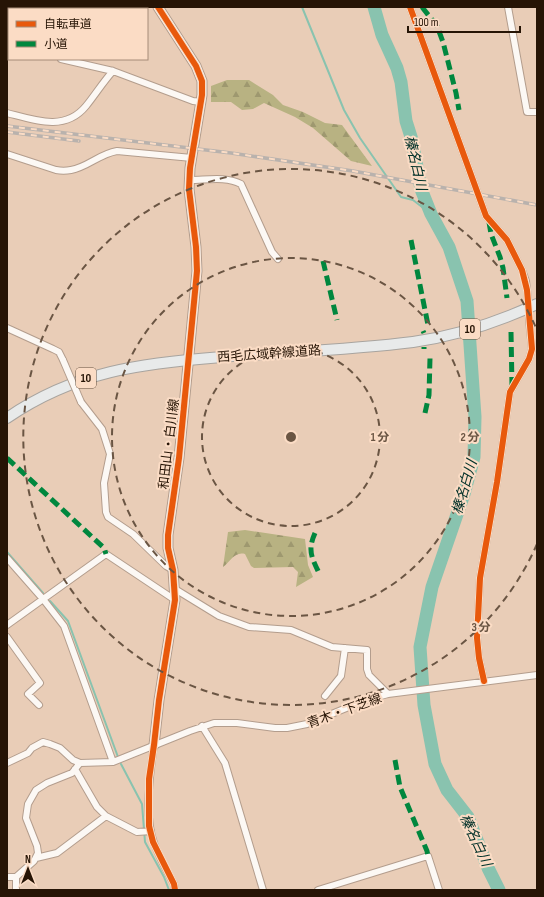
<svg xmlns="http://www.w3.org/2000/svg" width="544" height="897" font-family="'Sofia Sans Condensed','Noto Sans JP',sans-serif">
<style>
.forest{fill:url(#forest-firs)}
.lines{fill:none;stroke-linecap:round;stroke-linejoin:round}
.stream{stroke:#89c3af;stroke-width:2}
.river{stroke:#89c3af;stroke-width:13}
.street-casing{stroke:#b39d8d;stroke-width:8}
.secondary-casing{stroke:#b39d8d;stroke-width:11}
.primary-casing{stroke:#a8a49f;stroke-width:12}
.street{stroke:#fcf8f4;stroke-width:6}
.secondary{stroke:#fcf8f4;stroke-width:9}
.primary{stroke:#e8eaea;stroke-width:10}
.rail-casing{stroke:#b9b2ad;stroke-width:3.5}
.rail{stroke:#fbdcc5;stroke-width:2;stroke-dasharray:6;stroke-linecap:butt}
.street-bridge-casing{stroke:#b39d8d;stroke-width:8;stroke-linecap:butt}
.street-bridge{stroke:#fcf8f4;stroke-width:6}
.quiet{stroke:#00873e;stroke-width:5;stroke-dasharray:10 5;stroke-linecap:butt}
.cycleway-casing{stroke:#fbdcc5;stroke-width:8}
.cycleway{stroke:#e8590c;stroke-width:6}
.ring{fill:none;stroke:#6a5543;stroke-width:2;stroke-dasharray:7 5}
.labels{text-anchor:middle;stroke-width:4;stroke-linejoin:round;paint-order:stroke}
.shield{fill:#fbdcc5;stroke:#66503f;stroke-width:1}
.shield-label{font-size:12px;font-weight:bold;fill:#261405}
.street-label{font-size:13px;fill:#261405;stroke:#fbdcc5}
.water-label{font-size:14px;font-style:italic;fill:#03322a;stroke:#fbdcc5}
.centre{fill:#6a5543;stroke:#fbdcc5;stroke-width:2}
.ring-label{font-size:12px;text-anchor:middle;font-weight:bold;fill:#6a5543;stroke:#fbdcc5;stroke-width:4;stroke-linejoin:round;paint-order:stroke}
</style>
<defs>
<pattern id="forest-firs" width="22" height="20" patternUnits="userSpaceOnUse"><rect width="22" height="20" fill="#b8b282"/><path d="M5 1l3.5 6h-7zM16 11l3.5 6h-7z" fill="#9e986f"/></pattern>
</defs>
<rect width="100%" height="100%" fill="#e9cdb7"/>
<path class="forest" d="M227,80H249L273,95L283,105L303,112L325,123L342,125L372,166L351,161L313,128L295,117L264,103L253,109L242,110L231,102H211V86Z
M245,530L305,539L308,565L313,577L296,587L298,572L293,567L254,568L251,566L245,554C235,551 230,562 223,567L228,532Z"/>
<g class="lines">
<path class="stream" d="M302,7L344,110L360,138L401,197L413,200L431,214
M7,552L43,593
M50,601L68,621L118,757
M121,764L142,804L145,842L164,877L169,890"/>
<path class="river" d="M374,7L382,35L397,68L401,82L406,121L412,140L421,189L431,214L449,247L467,301L475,417L474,457L464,494L432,587L420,647L424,705L435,764L447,790L468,817L488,868L499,890"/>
<g class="street-casing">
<path id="street" d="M410,7L486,216L507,240L522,270L526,281L528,299
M508,7L527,112H537
M7,44L9,45
M61,59L113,71L193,101L201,102
M7,113C34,120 65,132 86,106C95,95 103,82 113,71
M7,154L56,170C61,171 66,171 71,170C88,167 99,154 117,151L192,158
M190,180C207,180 226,176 241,184L272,252L278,259
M7,328L53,349L59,352L63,360
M81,402L102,429L110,454L104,483L106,512L108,517L133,534L166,566L173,570
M7,558L43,599L64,626L113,762
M175,589L219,616L249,627L291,630L332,647L367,650V669L369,675L388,694
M7,625L106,554L175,600
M7,637L40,683L28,694L39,705
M484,681L479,658L477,638L480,578L497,482L510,392L529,359L532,349L529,319
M325,696L341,676L345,648
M202,726L225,763L263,890
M154,745C150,772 144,817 154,843C159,857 167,871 174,884L175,890
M7,763L28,753L32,748L43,742L50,744L60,748L73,760L80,763L113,762L190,731L214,723H237L275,728H287L307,724L366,700L388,694L537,675
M75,769L97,807L106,816
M36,858L57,853L106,816L137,832L151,831
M7,877H16
M16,890V877L34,861L38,853L37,846L26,818L28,804L36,790L47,783L72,773L80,763
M318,890L428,856L439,890"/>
</g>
<g class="secondary-casing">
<path id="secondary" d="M154,745L159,700L175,600L173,570L168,548V535L179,458L197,271L196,247L189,189L190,168L202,95V81L196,66L158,7"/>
</g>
<g class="primary-casing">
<path id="primary" d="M7,418C75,371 143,363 222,357C286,352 350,350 413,342C455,336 498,322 537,304"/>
</g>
<use href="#street" class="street"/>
<use href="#secondary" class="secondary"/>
<use href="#primary" class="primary"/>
<g class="rail-casing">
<path id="rail" d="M7,126L231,153L353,171L537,205
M7,132L79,141"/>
</g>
<use href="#rail" class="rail"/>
<g class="street-bridge-casing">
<path id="street-bridge" d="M63,360L81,402"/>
</g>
<use href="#street-bridge" class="street-bridge"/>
<path class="quiet" d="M422,7L437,26L443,42L456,93L459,110
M489,222L491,234L500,257L503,268L507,298
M411,240L428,325
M323,261L337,320
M423,331L424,333
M511,332L512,386
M424,347V349
M425,413L429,395L430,358
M7,458L104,548L106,554
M315,533C307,551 312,558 320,575
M395,760L400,787L427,851L428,856"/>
<g class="cycleway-casing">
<path id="cycleway" d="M158,7L196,66L202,81V95L190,168L189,189L196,247L197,271L179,458L168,535V548L173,570L175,600L159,700L154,745L149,779V826L153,842L174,884L175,890
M410,7L486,216L507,240L522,270L527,290L532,349L529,359L510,392L497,482L480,578L477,638L479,658L484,681"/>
</g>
<use href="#cycleway" class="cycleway"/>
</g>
<g class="ring">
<circle cx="291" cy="437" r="89"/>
<circle cx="291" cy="437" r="179"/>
<path d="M537 544A268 268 0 1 1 537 330"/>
</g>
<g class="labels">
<g class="shield">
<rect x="460" y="319" width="20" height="20" rx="3"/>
<rect x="76" y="368" width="20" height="20" rx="3"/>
</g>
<g class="shield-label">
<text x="470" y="333">10</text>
<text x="86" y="382">10</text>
</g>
<g class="street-label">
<text transform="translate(269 353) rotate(-4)" y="5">西毛広域幹線道路</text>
<text transform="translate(168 444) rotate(-83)" y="5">和田山・白川線</text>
<text transform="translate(344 710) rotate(-20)" y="5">青木・下芝線</text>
</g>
<g class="water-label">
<text transform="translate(416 163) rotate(77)" y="5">榛名白川</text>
<text transform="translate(464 487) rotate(-74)" y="5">榛名白川</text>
<text transform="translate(476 840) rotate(65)" y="5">榛名白川</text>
</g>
</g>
<circle cx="291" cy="437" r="6" class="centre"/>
<g class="ring-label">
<text x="380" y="441">1 分</text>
<text x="470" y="441">2 分</text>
<text x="481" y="631">3 分</text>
</g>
<rect width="544" height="897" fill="none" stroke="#261405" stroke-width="16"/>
<rect x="8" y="8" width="140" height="52" fill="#fbdcc5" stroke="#a68c78"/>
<rect x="16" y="21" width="20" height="6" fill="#e8590c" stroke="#a68c78"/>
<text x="44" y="28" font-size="12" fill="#261405">自転車道</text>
<rect x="16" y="41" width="20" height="6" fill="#00873e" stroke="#a68c78"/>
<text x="44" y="48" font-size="12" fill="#261405">小道</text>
<g transform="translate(28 869)" stroke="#fbdcc5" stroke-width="3" paint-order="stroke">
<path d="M0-3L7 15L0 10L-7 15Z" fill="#261405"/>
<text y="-6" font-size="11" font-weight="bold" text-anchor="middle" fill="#261405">N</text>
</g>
<path d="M408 26v6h112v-6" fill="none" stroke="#261405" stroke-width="2"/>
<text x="414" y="26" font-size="12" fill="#261405" stroke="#fbdcc5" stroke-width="3" paint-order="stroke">100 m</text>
</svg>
